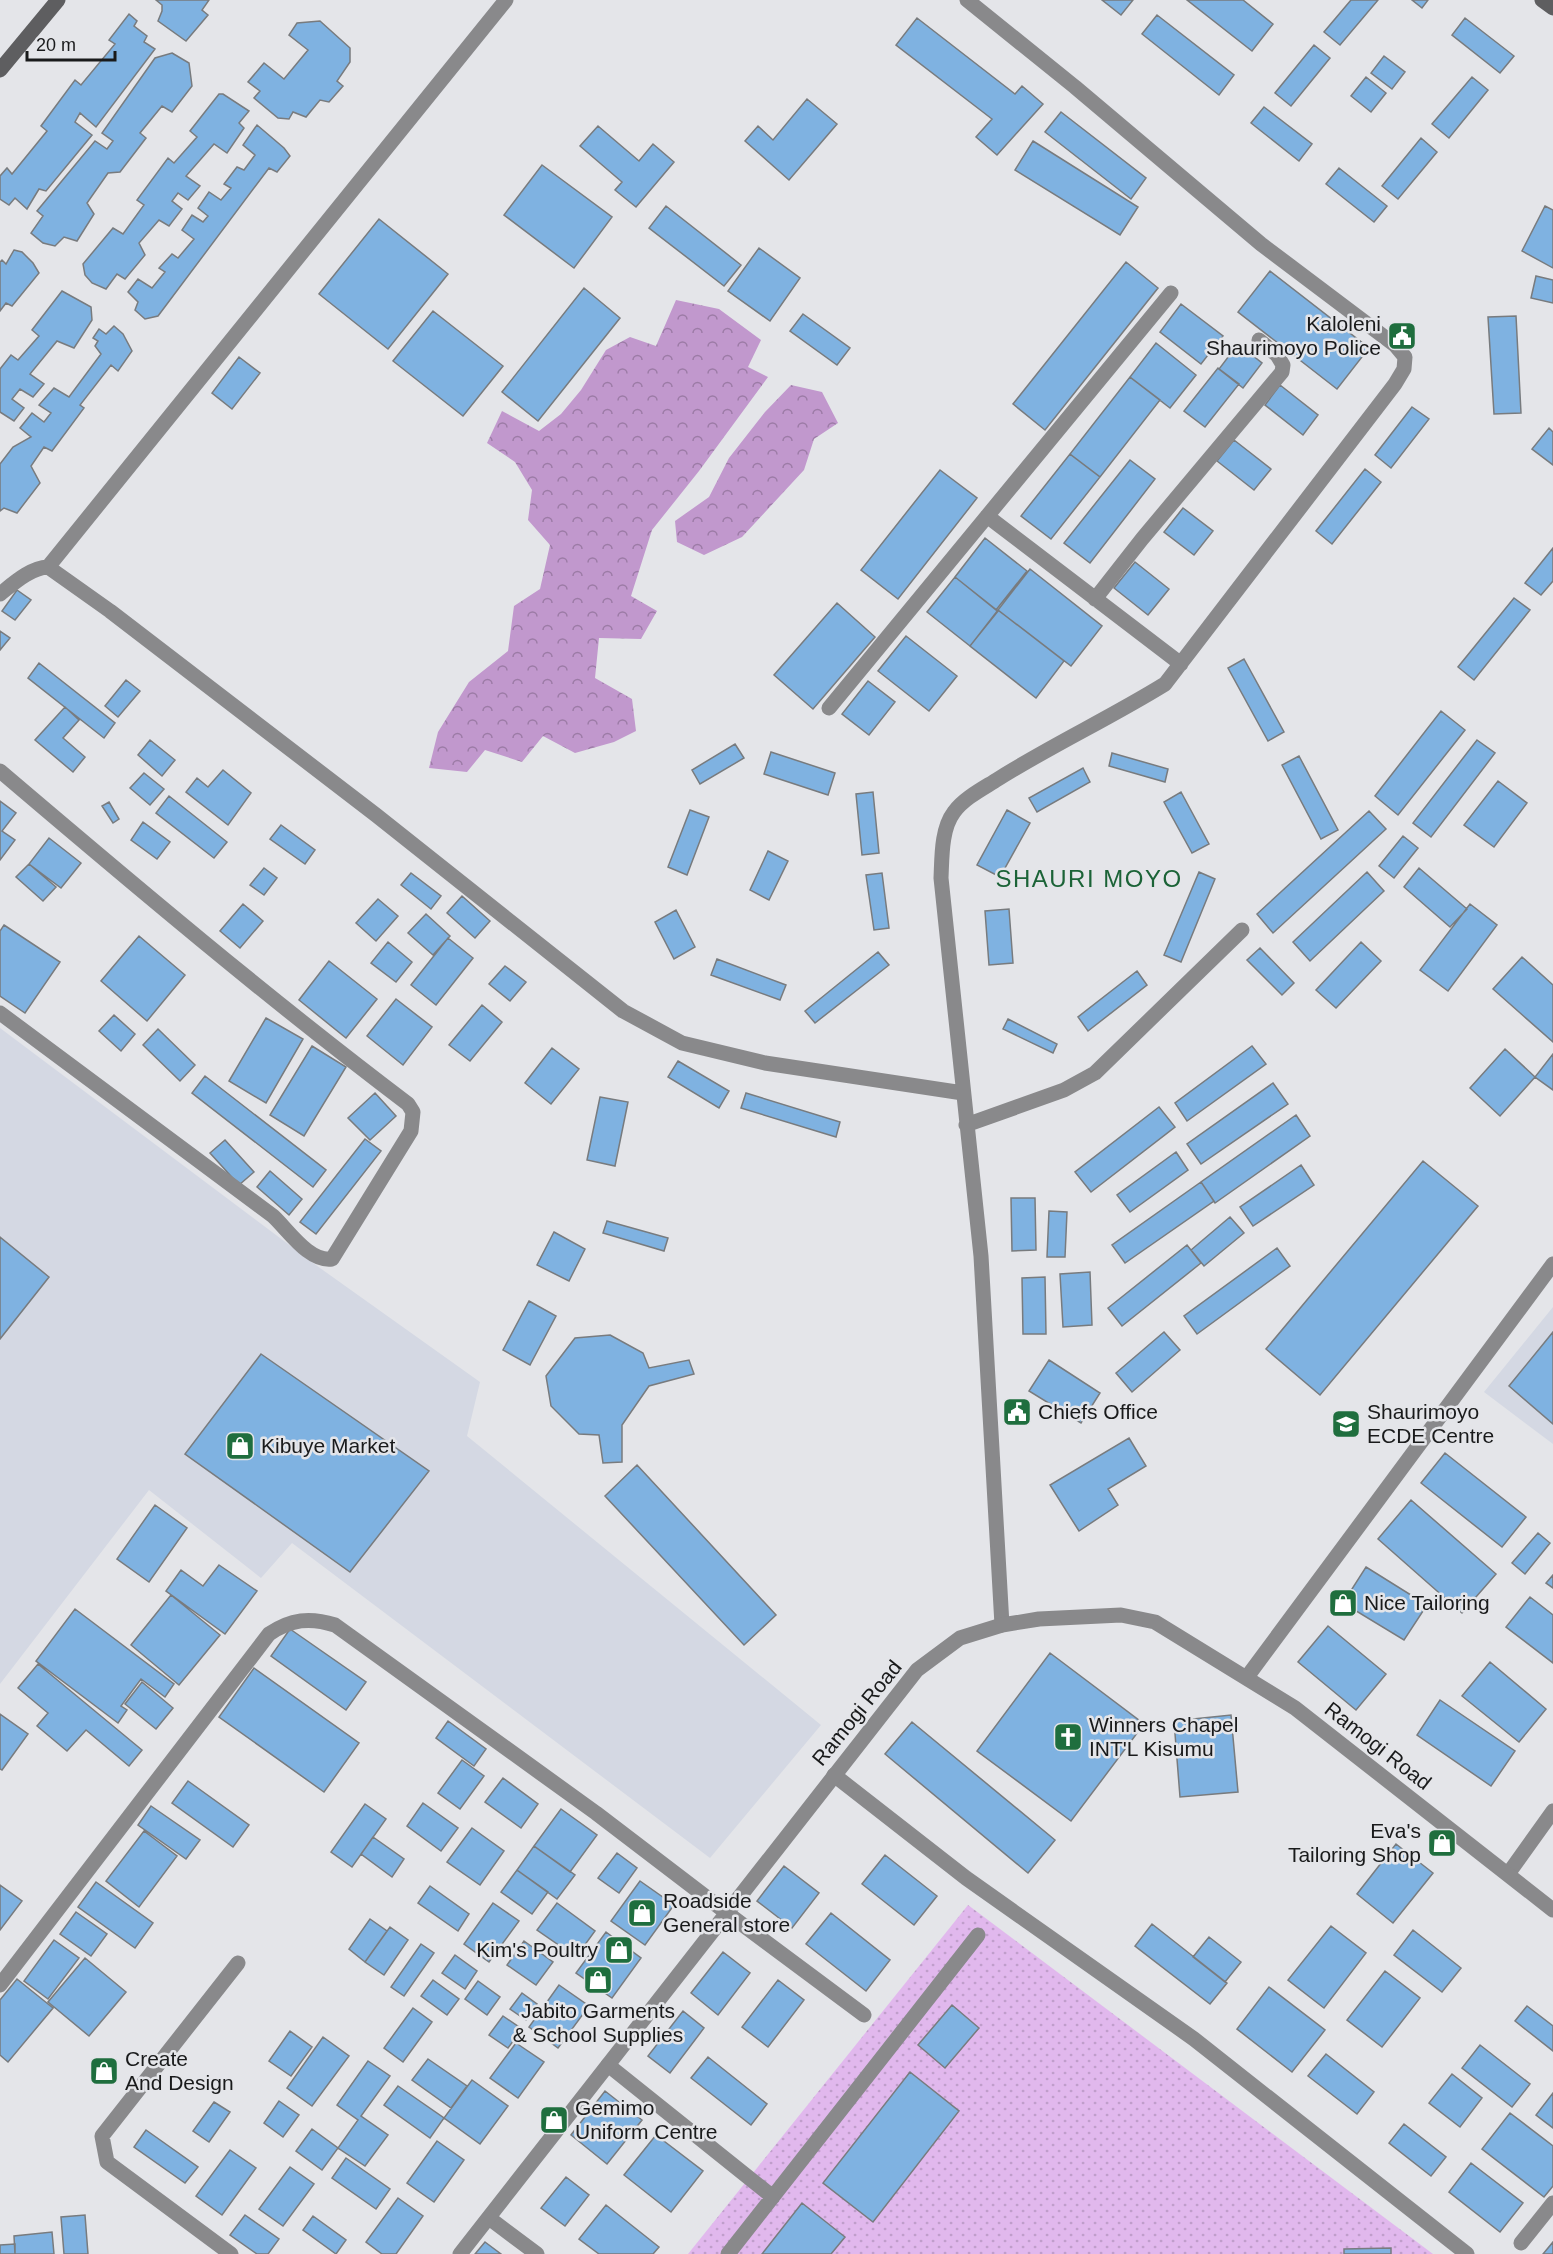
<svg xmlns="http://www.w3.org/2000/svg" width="1553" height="2254" font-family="Arial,sans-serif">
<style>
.built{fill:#d4d8e3}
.grass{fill:url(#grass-dots)}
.forest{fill:url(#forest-crowns)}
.building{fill:#7fb2e1;stroke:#787b7e;stroke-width:1.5}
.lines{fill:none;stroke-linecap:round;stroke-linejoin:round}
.minor{stroke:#89898b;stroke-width:15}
.tertiary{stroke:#89898b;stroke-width:15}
.secondary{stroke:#5e5e60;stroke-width:15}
.labels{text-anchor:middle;stroke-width:5;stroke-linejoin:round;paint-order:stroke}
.poi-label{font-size:21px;fill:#191a1b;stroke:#e4e5e9;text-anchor:start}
.street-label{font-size:21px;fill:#191a1b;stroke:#e4e5e9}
.quarter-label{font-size:24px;letter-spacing:1.5px;fill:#1b6337;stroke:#e4e5e9}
</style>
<defs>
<pattern id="grass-dots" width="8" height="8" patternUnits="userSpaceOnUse" patternTransform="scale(1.5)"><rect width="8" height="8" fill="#e1b8ed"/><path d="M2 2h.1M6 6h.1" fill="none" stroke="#c09ecb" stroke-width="1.8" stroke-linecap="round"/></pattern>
<pattern id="forest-crowns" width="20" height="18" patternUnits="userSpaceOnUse" patternTransform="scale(1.5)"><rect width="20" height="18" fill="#c198cd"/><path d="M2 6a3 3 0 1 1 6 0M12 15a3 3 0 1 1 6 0" fill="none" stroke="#9c7ba6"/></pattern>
</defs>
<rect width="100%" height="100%" fill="#e4e5e9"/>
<path class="built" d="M0,1028L320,1268L480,1382L467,1436L821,1725L710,1858L292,1543L261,1578L149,1490L0,1684Z
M1553,1307V1444L1484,1392Z"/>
<path class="grass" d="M968,1905L1433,2254H688Z"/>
<path class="forest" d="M676,300L719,309L761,340L748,367L768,377L699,471L652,530L631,596L657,611L641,639L599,638L595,678L632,699L636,731L614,742L575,753L543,736L522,762L485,750L467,772L429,768L438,732L469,682L508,651L514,606L540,589L550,545L528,520L532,490L515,462L487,443L502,411L539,431L561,414L581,390L606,350L630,337L656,346Z
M791,385L822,392L838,423L814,439L804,470L742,537L704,555L677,542L675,521L709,497L729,458L765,412Z"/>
<path class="building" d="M156,0H209L202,10L208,15L186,41L158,21L162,11V5Z
M1102,0H1133L1121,15Z
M1187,0H1243L1273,24L1252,51Z
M1351,0H1378L1340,45L1324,32Z
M1412,0H1428L1422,8Z
M129,14L137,21L134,26L147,36L144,42L155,49L96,127L80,113L75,122L92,135L46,191L39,189L27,209L15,198L9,205L0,199V176L7,168L12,174L47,131L41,126L75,80L81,85L115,44L109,40Z
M1157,15L1234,75L1219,95L1142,34Z
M917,18L1015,94L1022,86L1043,104L997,155L976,137L992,119L896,45Z
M1465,18L1514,56L1500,73L1452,35Z
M320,21L350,48V62L337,81L343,86L329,102L320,100L306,117L293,112L289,119L278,118L254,98L260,91L248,82L264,63L284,79L308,50L289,35L297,23Z
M1314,45L1330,58L1291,106L1275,93Z
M172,53L189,63L192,86L172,112L162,106L140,133L146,138L120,172L108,173L87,203L94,214L77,241L64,237L55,246L43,243L31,233L43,216L37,211L95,141L107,149L113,141L102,133L155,58Z
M1384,56L1405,72L1392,89L1371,73Z
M1366,77L1386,93L1371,112L1351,96Z
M1472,77L1488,90L1449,138L1432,124Z
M219,94H223L249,111L239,123L244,128L227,153L214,144L186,176L200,186L188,200L178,193L172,201L182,209L169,226L159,220L139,243L145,255L125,279L117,274L106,289L92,283L85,275L83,264L113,228L123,234L144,205L137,200L168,158L174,163L197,137L190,131Z
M807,99L837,124L789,180L745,141L758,126L773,140Z
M1264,107L1312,144L1299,161L1251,123Z
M1061,112L1146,178L1131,199L1045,132Z
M257,125L284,148L290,156L277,172L269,168L158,316L145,319L135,310L138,302L128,292L138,279L152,288L165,272L159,268L172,254L178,258L194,239L182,230L192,215L203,222L208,216L198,208L209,192L221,200L231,188L224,184L237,167L244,170L255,155L243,145Z
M598,126L639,161L653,144L674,162L636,207L615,190L622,182L580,146Z
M1421,138L1437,152L1398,199L1382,186Z
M1033,141L1138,207L1120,235L1015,170Z
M542,165L612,217L574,268L504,215Z
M1339,168L1387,206L1374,222L1326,184Z
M666,206L741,265L724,286L649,228Z
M1545,206L1553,210V268L1522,251Z
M379,219L448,274L388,349L319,294Z
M759,248L800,278L770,321L728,291Z
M14,250L22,252L33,263L39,273L12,306L6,303L0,311V262L2,260L6,264Z
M1126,262L1158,288L1045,430L1013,404Z
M1270,271L1369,348L1337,389L1238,312Z
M1536,276L1553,280V303L1531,298Z
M584,288L620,318L538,421L502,392Z
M62,291L91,307L92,320L74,348L57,341L30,374L44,384L33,397L20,389L12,399L24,408L14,421L0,412V369L11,355L18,360L39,336L32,330Z
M1181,304L1223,336L1201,364L1160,332Z
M433,311L503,366L463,416L393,361Z
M803,314L850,348L837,365L790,331Z
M1516,316L1521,413L1494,414L1488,317Z
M114,326L123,334L132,351L118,371L111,365L80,405L84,408L52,451L44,447L31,466L40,483L17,513L4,508L0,511V464L13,447L31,437L20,428L32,413L44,422L51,413L39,405L54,388L69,397L101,354L95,346L98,341L93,338L99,329L106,334Z
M1156,343L1196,375L1170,408L1130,377Z
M1238,344L1262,363L1243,388L1219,369Z
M239,357L260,373L232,409L212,393Z
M1218,368L1239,384L1205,427L1184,411Z
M1130,377L1160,400L1100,477L1070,454Z
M1280,385L1318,415L1303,435L1265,405Z
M1412,407L1429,419L1391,468L1375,455Z
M1549,428L1553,432V465L1532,449Z
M1234,440L1271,469L1254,490L1217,461Z
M1070,454L1100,477L1051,539L1021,516Z
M1130,460L1155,479L1090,563L1064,543Z
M1365,469L1381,482L1332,544L1316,531Z
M940,470L977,498L898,599L861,570Z
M1183,508L1213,531L1194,555L1164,532Z
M985,538L1027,571L996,610L955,577Z
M1553,548V581L1541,595L1525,583Z
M1135,562L1169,589L1148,615L1114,588Z
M1030,569L1102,626L1071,666L998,610Z
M955,577L998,611L970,646L927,612Z
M17,590L31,600L15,620L2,611Z
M1514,598L1530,610L1474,680L1458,667Z
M837,603L875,637L813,709L774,675Z
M998,610L1064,661L1036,698L970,646Z
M0,631L10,638L0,650Z
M906,636L957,676L929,711L878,671Z
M1244,659L1284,732L1268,741L1228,668Z
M39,663L115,723L104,738L28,678Z
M126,680L140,691L118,717L105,706Z
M868,681L895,702L869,735L842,714Z
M65,707L79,720L63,738L85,757L73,772L35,740Z
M1441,711L1465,730L1398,815L1375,796Z
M150,740L175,760L162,776L138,755Z
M1477,740L1495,753L1431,837L1413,823Z
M735,744L744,758L700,784L692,770Z
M771,752L835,773L828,795L764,774Z
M1112,753L1168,769L1165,782L1109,766Z
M1299,756L1338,830L1321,839L1282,765Z
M1083,768L1090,782L1037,812L1029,798Z
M223,770L251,793L228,825L186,792L197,778L208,787Z
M144,773L164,789L150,805L130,788Z
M1498,781L1527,803L1494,847L1464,825Z
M873,792L879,853L862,855L856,794Z
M1181,792L1209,844L1192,853L1164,802Z
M169,796L227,842L214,858L156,813Z
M0,801L16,813L2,831L15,840L0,860Z
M109,802L119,819L113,823L102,806Z
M690,810L709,817L687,875L668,867Z
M1007,810L1030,823L1000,877L977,865Z
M1369,811L1386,829L1273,933L1257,914Z
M143,822L170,842L157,859L131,840Z
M281,825L315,850L305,864L270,839Z
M1403,836L1418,848L1394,878L1379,866Z
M49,838L81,863L61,888L29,864Z
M768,851L788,861L769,900L750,890Z
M29,864L56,887L43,901L16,877Z
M264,868L277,878L264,895L250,885Z
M1419,868L1467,909L1450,927L1404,887Z
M1199,872L1215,879L1181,962L1164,955Z
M1367,872L1384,891L1310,961L1293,942Z
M411,873L441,896L431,909L401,885Z
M882,873L889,928L874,930L866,875Z
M462,896L490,921L475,938L447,913Z
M378,899L398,916L376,941L356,923Z
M243,904L263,921L240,948L220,931Z
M1470,904L1497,925L1448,991L1420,970Z
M1009,909L1013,963L989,965L985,911Z
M676,910L695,947L674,959L655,922Z
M426,914L450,936L433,955L408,933Z
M4,925L60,962L25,1013L0,996V931Z
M139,936L185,975L147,1021L101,981Z
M448,938L473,958L436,1005L411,985Z
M388,942L412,962L396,982L371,963Z
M1361,942L1381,961L1336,1008L1316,990Z
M1260,948L1294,983L1282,995L1247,960Z
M878,952L889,965L815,1023L805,1011Z
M1522,957L1553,985V1042L1493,989Z
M717,959L786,985L780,1000L711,975Z
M329,961L377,999L346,1038L299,1000Z
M505,966L526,982L510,1001L489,984Z
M1137,971L1147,985L1088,1031L1078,1017Z
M396,999L432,1027L403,1065L367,1036Z
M482,1005L502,1022L470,1061L449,1045Z
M114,1015L135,1034L121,1051L99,1031Z
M266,1018L303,1039L266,1103L229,1081Z
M1008,1019L1057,1044L1053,1053L1003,1029Z
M158,1029L195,1065L180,1081L143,1045Z
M312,1046L346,1067L304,1136L270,1115Z
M1252,1046L1266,1064L1187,1121L1175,1103Z
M552,1048L579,1069L551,1104L525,1083Z
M1505,1049L1535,1077L1500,1116L1470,1088Z
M1553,1054V1090L1535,1077Z
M678,1061L729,1091L719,1108L668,1077Z
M205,1076L326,1170L313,1187L192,1093Z
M1273,1083L1288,1104L1201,1164L1187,1144Z
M375,1093L396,1116L370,1140L348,1118Z
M746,1093L840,1122L836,1137L741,1108Z
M600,1097L628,1102L615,1166L587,1160Z
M1159,1107L1175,1127L1091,1192L1075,1172Z
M1296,1115L1310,1136L1215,1203L1201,1182Z
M365,1139L381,1151L316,1234L300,1222Z
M225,1140L254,1172L239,1185L210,1153Z
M1176,1152L1188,1170L1130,1212L1117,1195Z
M1423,1161L1478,1206L1320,1395L1266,1349Z
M1301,1165L1314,1185L1253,1226L1240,1207Z
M270,1171L302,1199L289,1215L257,1187Z
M1201,1182L1214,1201L1125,1263L1112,1245Z
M1011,1198H1035L1036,1250L1012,1251Z
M1049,1211L1067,1212L1065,1257H1047Z
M1230,1217L1244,1233L1204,1266L1191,1250Z
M607,1221L668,1238L664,1251L603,1233Z
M554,1232L585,1249L569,1281L537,1265Z
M0,1237L49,1277L0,1339Z
M1187,1245L1201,1263L1122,1326L1108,1308Z
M1277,1248L1290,1266L1197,1334L1184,1316Z
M1090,1272L1092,1325L1063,1327L1060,1274Z
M1045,1277L1046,1334H1023L1022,1278Z
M529,1301L556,1316L530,1365L503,1350Z
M1164,1332L1180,1350L1132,1392L1116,1373Z
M1553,1332V1424L1509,1386Z
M610,1335L643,1353L649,1368L689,1360L694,1374L649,1386L622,1425V1462L603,1463L599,1435L579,1434L551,1406L546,1376L575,1338Z
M261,1354L429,1471L350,1572L185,1454Z
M1049,1360L1100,1393L1081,1423L1029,1391Z
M1129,1438L1146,1466L1108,1489L1118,1505L1079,1531L1050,1485Z
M1445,1453L1526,1517L1502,1547L1421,1483Z
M637,1465L776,1615L744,1645L605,1496Z
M1411,1500L1496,1574L1462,1613L1378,1539Z
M155,1505L187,1528L149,1582L117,1559Z
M1538,1533L1550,1543L1525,1574L1512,1563Z
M219,1565L257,1591L225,1634L166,1591L181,1570L203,1586Z
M1366,1567L1427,1605L1404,1640L1343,1603Z
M1553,1575V1588L1546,1583Z
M171,1595L220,1635L179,1685L131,1645Z
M1530,1597L1553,1615V1663L1506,1627Z
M75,1609L174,1684L165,1697L141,1679L121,1706L127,1710L118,1723L36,1661Z
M1328,1626L1386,1674L1356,1710L1298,1662Z
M290,1629L366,1682L346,1710L271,1656Z
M1050,1653L1144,1724L1071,1821L977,1751Z
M1490,1662L1546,1709L1519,1742L1462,1696Z
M38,1664L142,1750L129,1766L86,1730L67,1751L37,1726L48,1713L18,1688Z
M254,1668L359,1743L324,1792L219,1717Z
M142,1682L173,1708L156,1729L125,1704Z
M1440,1700L1515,1751L1491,1786L1417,1735Z
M0,1714L28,1734L2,1770L0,1769Z
M1231,1715L1238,1792L1180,1797L1174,1721Z
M448,1721L486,1749L474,1766L436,1738Z
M912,1722L1055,1840L1028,1873L885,1754Z
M462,1760L484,1776L460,1809L438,1793Z
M503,1778L538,1804L521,1828L485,1802Z
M188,1781L249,1825L233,1847L172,1803Z
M423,1803L458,1828L441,1851L407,1826Z
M365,1804L386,1819L352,1867L331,1852Z
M151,1806L200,1840L186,1859L138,1825Z
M561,1809L597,1835L570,1872L534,1846Z
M472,1828L504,1851L480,1885L447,1862Z
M144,1831L177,1856L139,1907L106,1881Z
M373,1837L404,1859L392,1877L361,1854Z
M1396,1844L1433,1873L1393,1923L1357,1894Z
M534,1846L575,1875L557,1899L517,1870Z
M617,1853L637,1868L619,1893L598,1878Z
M885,1855L937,1896L914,1925L862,1884Z
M784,1866L819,1893L792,1928L757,1901Z
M517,1870L548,1892L532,1914L501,1892Z
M640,1881L674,1905L645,1945L611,1921Z
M96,1882L153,1923L135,1948L78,1907Z
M0,1885L22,1901L0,1930Z
M430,1886L469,1914L458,1931L418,1903Z
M493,1903L519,1921L489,1962L464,1944Z
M557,1903L595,1931L576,1957L537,1930Z
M76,1912L107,1934L91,1956L60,1934Z
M831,1913L890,1960L866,1991L806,1944Z
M370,1919L387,1931L365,1962L349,1949Z
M1152,1924L1227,1983L1210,2004L1135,1946Z
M1331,1926L1366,1953L1324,2008L1288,1980Z
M390,1927L408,1940L384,1975L365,1962Z
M1413,1930L1461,1968L1442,1992L1394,1955Z
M606,1932L641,1958L612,1998L576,1973Z
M1209,1937L1241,1962L1225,1982L1193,1957Z
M54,1940L79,1958L48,1999L24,1981Z
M524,1941L553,1962L536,1985L507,1965Z
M421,1944L434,1953L404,1996L391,1987Z
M723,1952L750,1973L718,2015L691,1993Z
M455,1955L477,1971L465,1989L442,1973Z
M85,1958L126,1992L89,2036L48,2002Z
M1385,1971L1420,1998L1382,2047L1347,2020Z
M17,1979L53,2008L8,2062L0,2055V2000Z
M433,1980L459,1999L447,2015L421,1996Z
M778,1980L804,2000L768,2047L742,2027Z
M478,1981L500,1997L487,2015L465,1999Z
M559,1985L589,2006L558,2048L529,2027Z
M1269,1987L1325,2030L1292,2072L1237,2029Z
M522,1993L537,2004L526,2020L510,2009Z
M952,2005L979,2028L945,2068L918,2045Z
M1527,2006L1553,2026V2051L1515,2021Z
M413,2008L432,2022L403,2062L384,2048Z
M683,2011L704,2028L670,2073L648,2056Z
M503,2016L522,2029L508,2048L489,2035Z
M290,2031L312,2047L291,2076L269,2061Z
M323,2037L349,2056L312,2106L287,2088Z
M516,2043L544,2062L518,2098L490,2078Z
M1480,2045L1530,2084L1512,2107L1462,2068Z
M1326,2054L1374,2092L1357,2114L1308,2076Z
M708,2057L767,2104L751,2125L691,2078Z
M428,2059L467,2086L451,2108L412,2080Z
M368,2061L390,2076L361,2116L388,2135L365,2166L338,2148L358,2120L337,2105Z
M910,2072L959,2111L873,2222L823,2183Z
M1452,2074L1482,2098L1460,2127L1429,2103Z
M472,2080L508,2106L480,2144L444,2118Z
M398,2086L444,2118L430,2138L384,2105Z
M605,2091L642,2120L607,2164L571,2135Z
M1553,2093V2128L1536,2115Z
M279,2101L299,2115L283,2137L264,2123Z
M214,2102L230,2112L209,2142L193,2131Z
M1510,2113L1553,2146V2186L1544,2197L1482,2149Z
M1404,2124L1446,2157L1431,2176L1389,2143Z
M312,2129L338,2148L322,2170L296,2151Z
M146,2130L198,2167L185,2183L134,2147Z
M656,2135L703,2171L671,2212L624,2175Z
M437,2141L464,2160L434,2202L407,2183Z
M230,2150L256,2168L222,2215L196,2196Z
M346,2158L390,2189L376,2209L332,2178Z
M1471,2163L1523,2203L1500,2232L1449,2192Z
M290,2167L314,2184L283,2226L259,2209Z
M566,2177L589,2195L565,2226L541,2208Z
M398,2198L423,2216L396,2254H382L366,2242Z
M802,2203L845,2237L831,2254H762Z
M606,2205L659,2247L653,2254H599L579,2239Z
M85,2215L88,2254H64L61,2217Z
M245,2215L279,2239L268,2254H257L230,2235Z
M313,2216L346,2240L336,2254L303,2230Z
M52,2232L54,2254H15L14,2236Z
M485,2242L501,2254H475Z
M1553,2242V2254H1543Z
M15,2244V2254H0V2245Z
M1391,2248V2254H1344V2249Z"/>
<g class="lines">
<path class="minor" d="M967,0L1075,87L1261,244L1395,345L1405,357L1404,369L1395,384L1165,684C1110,718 1052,745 998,779C984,788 964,798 954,812C941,829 942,858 941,878L981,1256L1002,1625
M987,516L1181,664
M48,567L506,0
M0,594C14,583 30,568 48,567L110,611L376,815L623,1011L682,1043L765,1063L963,1093
M1095,599L1142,539L1282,372L1283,365L1277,355L1259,340
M829,708L1171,293
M0,771C134,885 268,998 408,1104L413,1112L411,1131L332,1259C309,1262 289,1231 273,1216L0,1013
M966,1125L1064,1090L1095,1073L1242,930
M1247,1677L1553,1264
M834,1775L966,1878L1194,2039L1467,2254
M1508,1874L1553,1811
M0,1985L269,1634C291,1619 310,1617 335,1625L596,1813L727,1913L864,2015
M608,2065L773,2197
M489,2218L537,2254
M1521,2243L1553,2203
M231,2254L107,2162L102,2136L238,1963
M728,2254L978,1935"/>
<path class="tertiary" d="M460,2254L917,1670L960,1638L1002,1625L1039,1619L1121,1615L1155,1622L1295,1708L1553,1910"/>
<path class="secondary" d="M1542,0L1553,8
M0,70L58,0"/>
</g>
<defs>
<g id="civic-square" transform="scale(1.5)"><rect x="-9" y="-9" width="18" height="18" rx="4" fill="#1f6e3e" stroke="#e4e5e9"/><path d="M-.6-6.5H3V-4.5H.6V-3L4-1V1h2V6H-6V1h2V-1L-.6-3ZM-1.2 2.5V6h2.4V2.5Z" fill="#fff"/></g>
<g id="school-square" transform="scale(1.5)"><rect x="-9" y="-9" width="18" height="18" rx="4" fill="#1f6e3e" stroke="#e4e5e9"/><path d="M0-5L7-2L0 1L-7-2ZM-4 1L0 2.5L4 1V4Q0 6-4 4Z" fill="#fff"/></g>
<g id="shop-square" transform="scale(1.5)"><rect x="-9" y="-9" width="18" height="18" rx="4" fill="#1f6e3e" stroke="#e4e5e9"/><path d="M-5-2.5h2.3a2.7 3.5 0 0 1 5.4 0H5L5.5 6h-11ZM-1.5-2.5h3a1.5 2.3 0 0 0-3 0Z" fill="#fff"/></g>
<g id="church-square" transform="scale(1.5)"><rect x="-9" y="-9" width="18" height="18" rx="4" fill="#1f6e3e" stroke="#e4e5e9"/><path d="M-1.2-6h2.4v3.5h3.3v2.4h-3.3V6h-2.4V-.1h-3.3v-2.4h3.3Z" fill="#fff"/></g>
</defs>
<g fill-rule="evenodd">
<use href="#civic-square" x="1402" y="336"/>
<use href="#civic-square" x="1017" y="1412"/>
<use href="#school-square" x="1346" y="1424"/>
<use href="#shop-square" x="240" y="1446"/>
<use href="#shop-square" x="1343" y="1603"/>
<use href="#church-square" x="1068" y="1737"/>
<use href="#shop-square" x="1442" y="1843"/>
<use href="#shop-square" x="642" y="1913"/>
<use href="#shop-square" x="619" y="1950"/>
<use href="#shop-square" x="598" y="1980"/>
<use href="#shop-square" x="104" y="2071"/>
<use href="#shop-square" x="554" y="2120"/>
</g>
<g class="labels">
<g class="poi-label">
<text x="1381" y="331" text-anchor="end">Kaloleni<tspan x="1381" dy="24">Shaurimoyo Police</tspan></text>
<text x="1038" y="1419">Chiefs Office</text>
<text x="1367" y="1419">Shaurimoyo<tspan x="1367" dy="24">ECDE Centre</tspan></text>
<text x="261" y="1453">Kibuye Market</text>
<text x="1364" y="1610">Nice Tailoring</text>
<text x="1089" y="1732">Winners Chapel<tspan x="1089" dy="24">INT'L Kisumu</tspan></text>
<text x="1421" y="1838" text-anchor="end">Eva's<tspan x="1421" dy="24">Tailoring Shop</tspan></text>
<text x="663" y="1908">Roadside<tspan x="663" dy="24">General store</tspan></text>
<text x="598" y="1957" text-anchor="end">Kim's Poultry</text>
<text x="598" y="2018" text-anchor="middle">Jabito Garments<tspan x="598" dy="24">&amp; School Supplies</tspan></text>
<text x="125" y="2066">Create<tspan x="125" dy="24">And Design</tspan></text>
<text x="575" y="2115">Gemimo<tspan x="575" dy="24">Uniform Centre</tspan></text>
</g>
<g class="street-label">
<text transform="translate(857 1713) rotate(-51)" y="7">Ramogi Road</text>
<text transform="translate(1378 1746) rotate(38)" y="7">Ramogi Road</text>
</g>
<g class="quarter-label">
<text x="1089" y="887">SHAURI MOYO</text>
</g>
</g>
<path d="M27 51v9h88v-9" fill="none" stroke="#191a1b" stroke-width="3"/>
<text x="36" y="51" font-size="18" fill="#191a1b" stroke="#e4e5e9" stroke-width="4.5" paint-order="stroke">20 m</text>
</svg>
